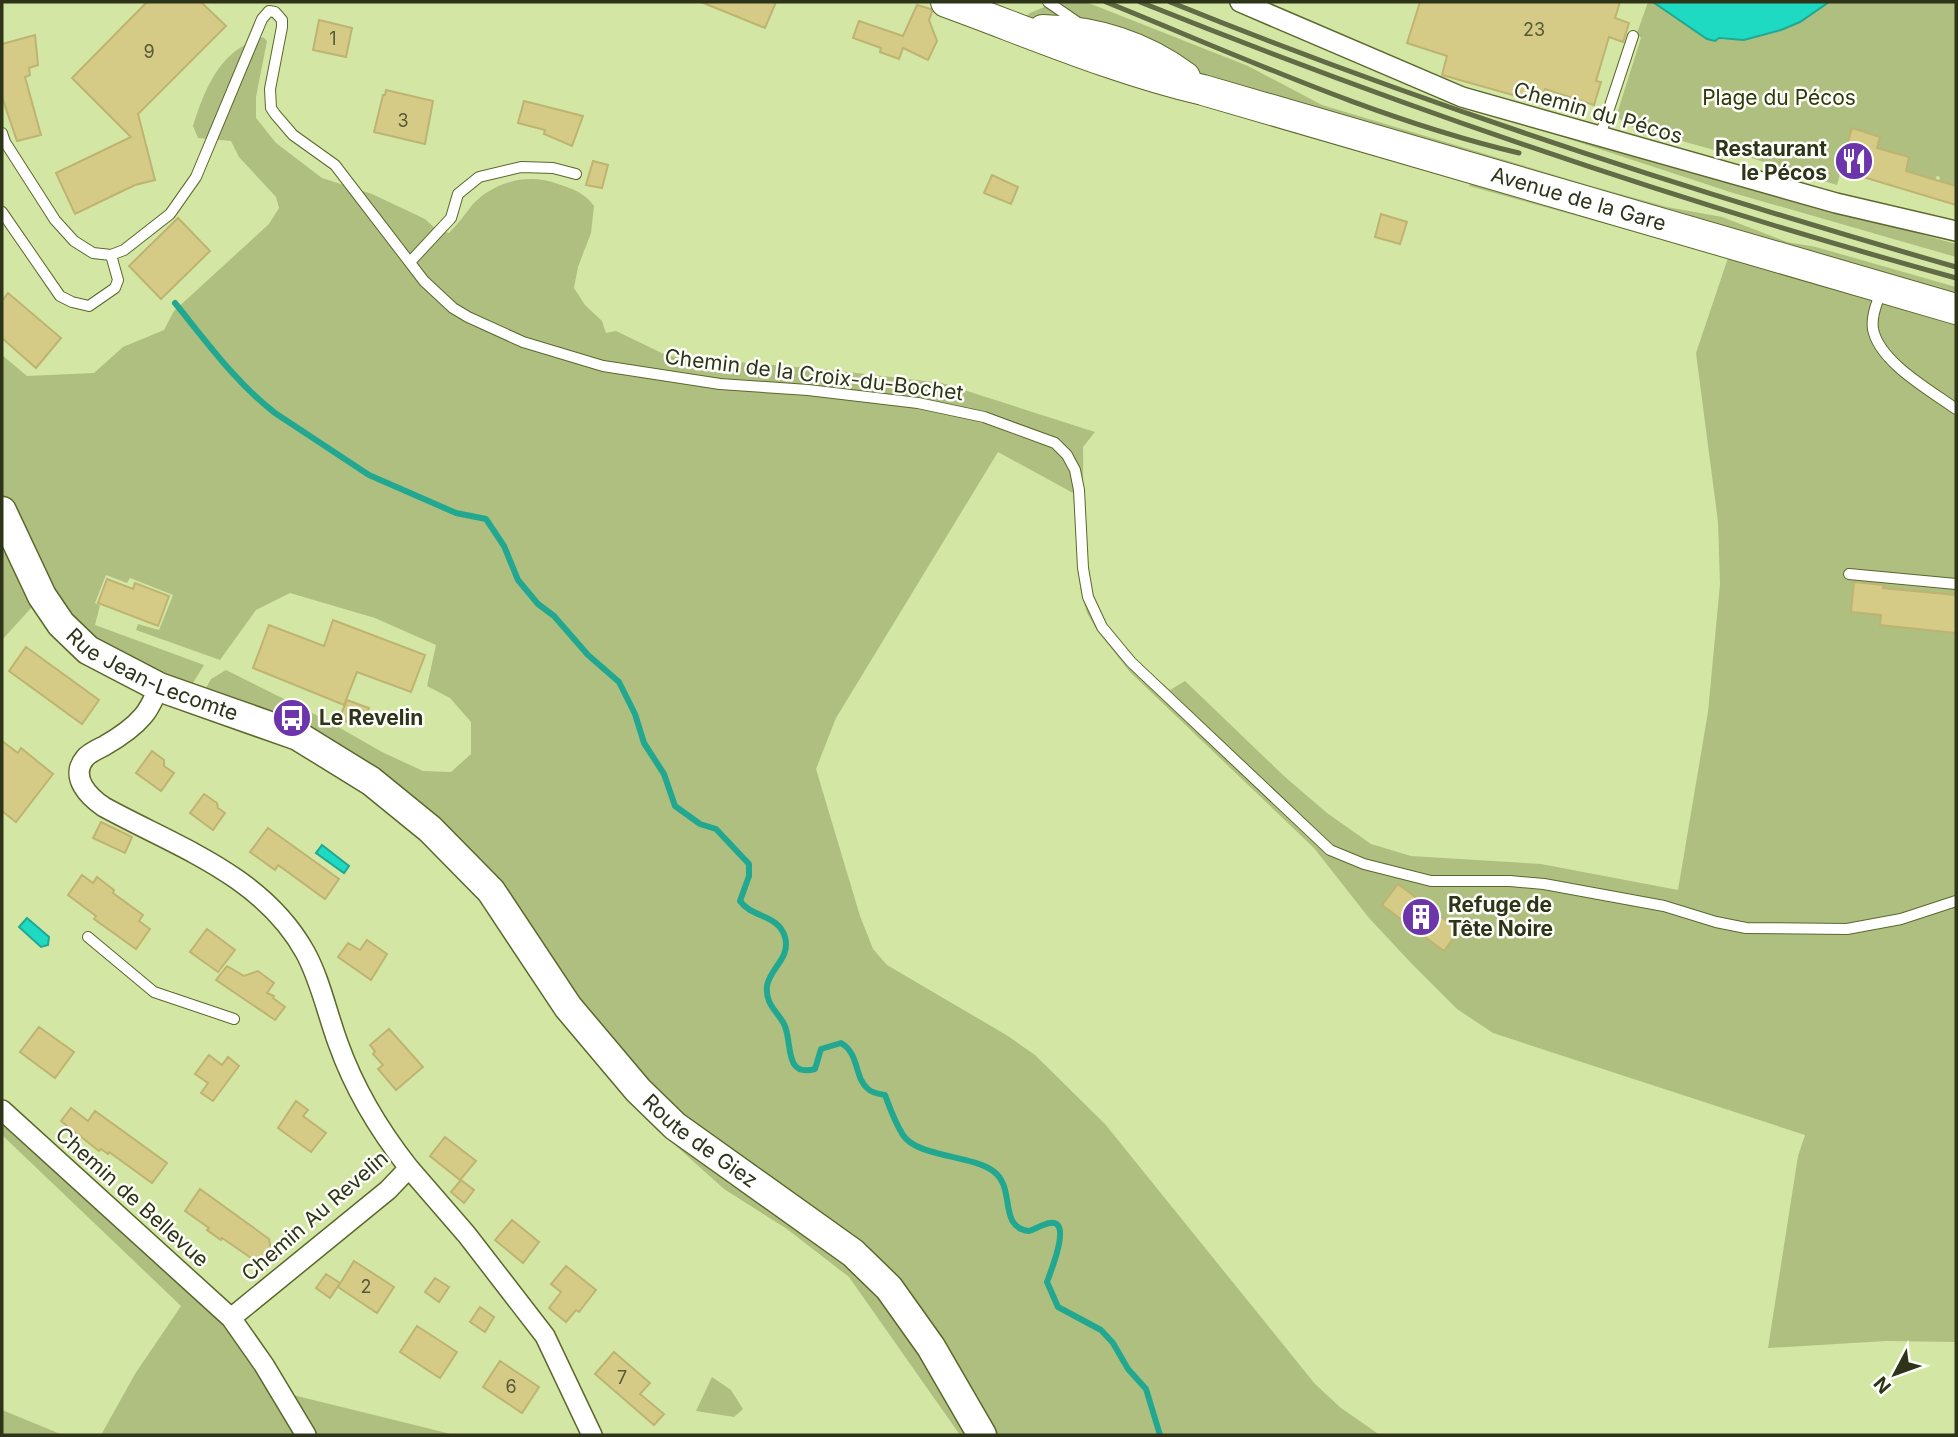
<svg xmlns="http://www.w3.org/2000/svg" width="1958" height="1437" font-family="Inter,sans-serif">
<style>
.green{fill:#aebf80}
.water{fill:#1edac2;stroke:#22a890;stroke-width:2}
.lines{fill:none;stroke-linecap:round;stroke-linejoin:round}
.stream{stroke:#22a890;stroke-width:6}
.building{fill:#d5cb87;stroke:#beb471;stroke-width:2}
.lane-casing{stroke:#5a682b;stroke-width:12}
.street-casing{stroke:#5a682b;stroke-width:22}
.secondary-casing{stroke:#5a682b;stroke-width:31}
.primary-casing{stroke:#5a682b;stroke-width:32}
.lane{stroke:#fff;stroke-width:10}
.street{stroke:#fff;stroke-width:19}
.secondary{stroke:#fff;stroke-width:28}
.primary{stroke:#fff;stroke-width:30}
.rail{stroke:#616b45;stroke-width:5}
.labels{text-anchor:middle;stroke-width:5;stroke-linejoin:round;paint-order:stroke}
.number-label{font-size:18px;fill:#575a35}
.park-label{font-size:21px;fill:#2f390b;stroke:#fdfff8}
.street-label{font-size:21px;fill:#2d341a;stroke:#fdfff8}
.poi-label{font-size:21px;font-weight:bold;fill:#2d341a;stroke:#fdfff8;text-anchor:start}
</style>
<rect width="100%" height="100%" fill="#d4e6a4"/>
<path class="green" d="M1056,2H1086L1248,66L1322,105L1588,185L1667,207L1722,217L1787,242L1816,247L1956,287V1342L1886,1341L1768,1348L1798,1156L1805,1135L1493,1033L1457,1009L1411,963L1369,918L1314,848L1130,672L1098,632L1087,613L1081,592L1073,493L998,452L836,718L816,769L860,916L873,949L887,965L1008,1036L1035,1055L1105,1124L1315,1384L1341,1408L1380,1435H960L849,1277L787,1229L724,1189L646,1119L590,1053L433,820L199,700L211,679L226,670L326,720L382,752L423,771L451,772L471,754V722L450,698L427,686L436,645L375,618L290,593L256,610L220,660L136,630L138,624L159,630L173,595L130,578L127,583L106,575L95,603L100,605L95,625L204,665L185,696L105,660L42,596L2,640V355L27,376L94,373L123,347L164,330L174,311L269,224L279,208L276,197L239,157L231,141L198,138L193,126C202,97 215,62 243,46C249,43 257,40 263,37L267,41L256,97V118L276,143L322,178L372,194L425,219L437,230L449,233C458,224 465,214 473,204C495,181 529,173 558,184C573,189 585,193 594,206L591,233L578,267L574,288L585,305L602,321L606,333L616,331L668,356L831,370L942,383L1095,432L1083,447C1084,501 1079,580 1106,626C1121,651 1149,671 1170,690L1185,681L1284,776L1327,813L1371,844L1411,856L1541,864L1678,890L1708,712L1720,584L1718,522L1696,353L1728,258L1469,186L1475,170L1001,37L1030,13Z
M1648,2H1653L1707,39L1744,40L1781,30L1829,2H1956V186L1939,181L1940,177L1937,176L1935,180L1906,171V166L1875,154L1880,137L1853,128L1837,185L1726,150H1714L1632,127L1616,117L1641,38L1637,33Z
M1502,117L1956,244V257L1730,192Z
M2,1110L205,1293L281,1392L455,1435H101L135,1374L181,1306L2,1135Z
M712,1377L731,1390L743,1409L734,1417L696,1411Z
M2,1410L63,1435H2Z"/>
<path class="water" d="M1653,2H1829L1800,22L1781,30L1744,40L1719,38L1715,41L1707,39Z
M322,845L349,866L344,873L316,853Z
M27,918L49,937L48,945L41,947L19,927Z"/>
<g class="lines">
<path class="stream" d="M175,303C206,341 236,383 275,413L369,475L456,513L486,519L504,546L518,580L538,604L554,616L588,655L619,682L635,714L644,743L664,774L675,806L700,824L716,829L749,864V876L740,901C752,918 778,914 785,937C791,958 770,968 767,986C765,1004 777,1011 784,1024C793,1041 783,1078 815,1069L821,1049L841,1043C860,1054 854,1078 868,1089C872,1093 879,1094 885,1095C890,1108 895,1123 903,1135C917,1157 971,1155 993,1171C1017,1188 997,1227 1029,1231C1035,1229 1043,1224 1050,1223C1073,1219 1050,1273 1047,1282L1058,1307L1101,1330L1113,1343L1128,1369L1146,1389L1160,1435"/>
</g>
<path class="building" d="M147,2H201L226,26L138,114L155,180L135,185L75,214L56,173L131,137L72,78Z
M701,2H776L765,28Z
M1420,2H1620L1615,18L1629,23L1623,42L1609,37L1596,81L1601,82L1594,105L1545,89L1541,103L1442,75L1447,56L1407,43Z
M917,5L931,9L932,12L929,20L937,41L928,60L903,48L899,59L880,52L881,48L853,38L859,21L903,36Z
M319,20L352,28L346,57L313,50Z
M35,35L38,65L29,68L30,75L25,77L41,135L17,141L2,97V44Z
M386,90L433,101L425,144L374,132L383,95H385Z
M524,101L583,116L572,146L544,134L545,130L518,123Z
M1852,128L1880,137L1877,148L1909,157L1906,171L1956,186V205L1840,170Z
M593,161L608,165L602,188L586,185Z
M992,175L1018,187L1011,204L984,193Z
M1381,214L1407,222L1400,244L1375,237Z
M178,218L210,251L161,299L129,266Z
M8,293L61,338L36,368L2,338V301Z
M107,579L133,589L135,583L169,596L158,626L98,603Z
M1854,582L1884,585L1883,588L1956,595V633L1880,625L1881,615L1851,612Z
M333,620L425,655L411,692L357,672L344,705L253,668L269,625L324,646Z
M26,647L99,700L82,724L9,671Z
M347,700L369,708L361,727L339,719Z
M2,741L18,753L21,748L53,774L16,822L2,811Z
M152,751L164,760V766L174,773L161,791L136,773Z
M204,794L217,803L218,808L225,813L213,830L190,813Z
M101,822L132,837L125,853L93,838Z
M268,828L339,879L325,899L278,865L275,870L250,852Z
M82,875L93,883L97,877L114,890L113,893L143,915L139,921L150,929L136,949L94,919L96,916L68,895Z
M1398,884L1459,930L1444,951L1382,905Z
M207,929L235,950L218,972L190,952Z
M367,940L387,954L371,980L338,957L348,943L360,950Z
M227,966L244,976L258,971L274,983L267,993L274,996L273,998L285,1007L275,1020L216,980Z
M39,1027L74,1052L55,1078L20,1052Z
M389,1029L423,1067L396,1090L378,1069L383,1065L373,1054L375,1051L370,1045Z
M209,1055L222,1065L228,1057L239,1066L213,1101L201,1093L208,1083L195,1074Z
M296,1101L308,1110L303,1116L326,1133L311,1152L278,1128Z
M71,1108L88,1121L95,1111L167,1163L152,1183L109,1152L108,1154L101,1149L99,1151L61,1121Z
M445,1137L476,1161L460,1180L430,1156Z
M461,1180L474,1190L464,1203L451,1192Z
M200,1189L269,1239L271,1249L264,1258L254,1260L222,1238L221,1240L207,1230L209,1228L185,1211Z
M512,1220L539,1242L523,1263L495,1240Z
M354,1261L394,1287L377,1313L338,1287Z
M566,1266L596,1290L579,1312L576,1310L566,1322L549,1308L561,1292L551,1284Z
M326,1274L340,1283L330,1298L316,1288Z
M435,1278L449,1287L439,1302L425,1292Z
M480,1307L494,1317L485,1332L470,1322Z
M417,1326L457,1352L440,1378L400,1352Z
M614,1352L650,1383L640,1394L664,1414L654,1425L595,1374Z
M500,1361L539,1387L522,1413L483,1387Z"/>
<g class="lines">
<g class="lane-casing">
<path id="lane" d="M1048,2L1080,24
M2,133L5,142L55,220L74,241L93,253L111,255L124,250L170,214L196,177L262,19L269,11L275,12L282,20V27L270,89L271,108L275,114L293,135L335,165L424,281L453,308L468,317L523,342L603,366L720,384L808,390L918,403L984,417L1055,443L1067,455L1075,470L1079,490L1083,568L1088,597L1102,627L1131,662L1330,850L1364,864L1431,881H1510L1544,884L1664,906L1716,922L1746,928L1847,929L1901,919L1956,901
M1600,136L1633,36
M2,212L60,296L72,302L89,306L115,288L118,280L111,255
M410,262L451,218L458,194L479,177L521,167L553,168L576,174
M1881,291C1877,303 1871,316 1873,329C1879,362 1930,390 1956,409
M1849,574L1956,584
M88,937L154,992L234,1019"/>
</g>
<g class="street-casing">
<path id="street" d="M1240,2L1462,97L1836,203L1956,231
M159,687C154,697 151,707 143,716C133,728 118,738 104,746C98,749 89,753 85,758C69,777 89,797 104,807C177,847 262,875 305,952C320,979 327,1013 338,1043C354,1088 379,1130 409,1168L388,1190L231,1318
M2,1110L231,1318L264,1365L306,1435
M409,1168L467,1235L545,1336L592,1435"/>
</g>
<g class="secondary-casing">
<g id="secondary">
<path id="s1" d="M2,511L42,596L61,624L88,650L159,687L298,736L371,781L430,829L491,891L568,1007L638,1090L675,1126L853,1253L889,1288L931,1347L982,1435"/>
</g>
</g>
<g class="primary-casing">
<g id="primary">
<path id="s2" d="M946,2C1031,33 1114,69 1203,90L1956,309"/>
<path d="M1043,30C1095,31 1143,46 1185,77"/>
</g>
</g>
<use href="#lane" class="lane"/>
<use href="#street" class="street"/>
<use href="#secondary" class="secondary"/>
<use href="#primary" class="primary"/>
<path class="rail" d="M1106,2C1242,57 1376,119 1519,153
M1140,2C1407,109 1679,202 1956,278
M1170,2C1427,106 1690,191 1956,267"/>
</g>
<defs>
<g id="restaurant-disc" transform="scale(2.0125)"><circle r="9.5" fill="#6c35ac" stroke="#fdfff8"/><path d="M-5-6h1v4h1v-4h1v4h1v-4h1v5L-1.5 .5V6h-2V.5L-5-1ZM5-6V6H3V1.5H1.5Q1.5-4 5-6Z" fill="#fff"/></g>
<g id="bus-disc" transform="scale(2.0125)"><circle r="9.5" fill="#6c35ac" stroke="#fdfff8"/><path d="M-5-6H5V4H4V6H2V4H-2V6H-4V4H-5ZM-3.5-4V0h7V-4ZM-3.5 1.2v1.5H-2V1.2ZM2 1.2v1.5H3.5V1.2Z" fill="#fff"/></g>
<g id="building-disc" transform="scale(2.0125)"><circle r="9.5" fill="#6c35ac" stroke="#fdfff8"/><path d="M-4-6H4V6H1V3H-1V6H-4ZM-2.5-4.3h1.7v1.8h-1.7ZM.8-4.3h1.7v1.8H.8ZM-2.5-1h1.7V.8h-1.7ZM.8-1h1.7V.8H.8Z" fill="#fff"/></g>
</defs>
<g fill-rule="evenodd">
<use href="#restaurant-disc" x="1854" y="161"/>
<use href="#bus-disc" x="292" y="718"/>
<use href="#building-disc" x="1421" y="917"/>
</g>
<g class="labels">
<g class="number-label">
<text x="1534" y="36">23</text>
<text x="333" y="45">1</text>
<text x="149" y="58">9</text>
<text x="403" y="127">3</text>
<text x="366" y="1293">2</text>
<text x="622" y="1384">7</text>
<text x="511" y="1393">6</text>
</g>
<g class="park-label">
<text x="1779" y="105">Plage du Pécos</text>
</g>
<g class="street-label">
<text transform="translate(1598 113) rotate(16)" y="7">Chemin du Pécos</text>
<text dy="7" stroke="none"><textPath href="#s2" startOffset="663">Avenue de la Gare</textPath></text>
<text transform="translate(814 375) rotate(7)" y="7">Chemin de la Croix-du-Bochet</text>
<text dy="7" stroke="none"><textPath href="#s1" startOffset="234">Rue Jean-Lecomte</textPath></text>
<text dy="7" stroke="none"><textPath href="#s1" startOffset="970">Route de Giez</textPath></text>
<text transform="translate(132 1197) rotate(42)" y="7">Chemin de Bellevue</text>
<text transform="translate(315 1216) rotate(-41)" y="7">Chemin Au Revelin</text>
</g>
<g class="poi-label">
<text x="1827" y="156" text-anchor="end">Restaurant<tspan x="1827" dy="24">le Pécos</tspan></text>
<text x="319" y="725">Le Revelin</text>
<text x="1448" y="912">Refuge de<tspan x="1448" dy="24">Tête Noire</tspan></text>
</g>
</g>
<rect width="1958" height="1437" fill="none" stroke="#2d341a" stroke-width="7"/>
<g transform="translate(1895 1374) rotate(229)" stroke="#fdfff8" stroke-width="5" paint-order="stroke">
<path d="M0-5L12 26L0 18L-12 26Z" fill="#2d341a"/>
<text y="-10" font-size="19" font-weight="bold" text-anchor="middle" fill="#2d341a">N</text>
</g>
</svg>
